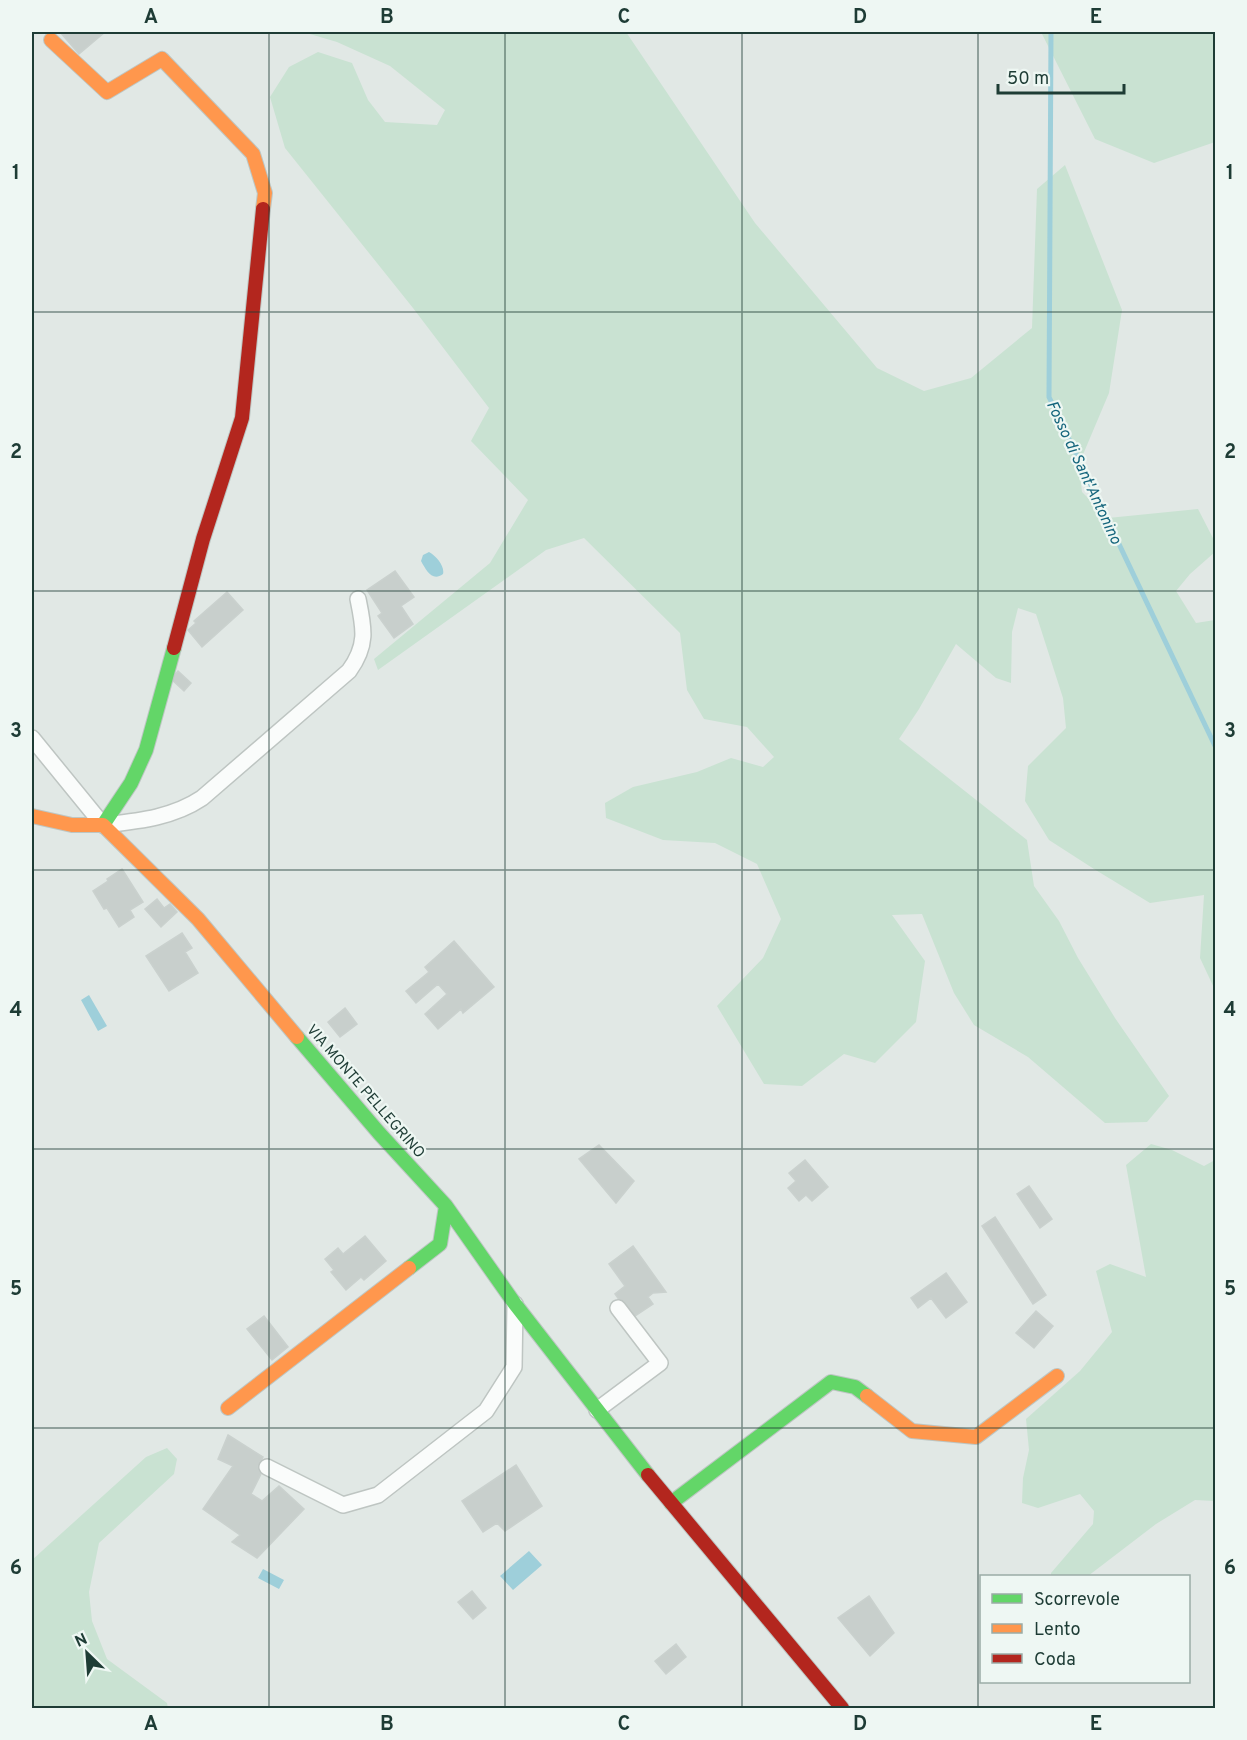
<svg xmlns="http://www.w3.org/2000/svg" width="1247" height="1740" font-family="Overpass,sans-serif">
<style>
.green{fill:#c9e2d2}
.water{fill:#9ecfda}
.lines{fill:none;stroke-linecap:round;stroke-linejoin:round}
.stream{stroke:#9ecfda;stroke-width:5}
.building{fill:#c8cfcc;stroke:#cad1ce;stroke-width:1.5}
.street-casing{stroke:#bec5c2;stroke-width:18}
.fast-casing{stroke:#bdc6c3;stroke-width:16}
.slow-casing{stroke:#bdc6c3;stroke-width:16}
.jam-casing{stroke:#bdc6c3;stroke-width:16}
.street{stroke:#fafcfb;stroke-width:15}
.fast{stroke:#63d668;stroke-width:14}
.slow{stroke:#ff974d;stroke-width:14}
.jam{stroke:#b3261e;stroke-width:14}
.grid{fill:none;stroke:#1e3c35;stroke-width:1.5;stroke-opacity:0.55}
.labels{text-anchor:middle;stroke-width:4.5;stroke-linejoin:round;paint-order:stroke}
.street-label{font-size:15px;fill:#1e3c35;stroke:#eef7f3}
.water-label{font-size:16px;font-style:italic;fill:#14657c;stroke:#eef7f3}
.neatline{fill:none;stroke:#1e3c35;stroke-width:2}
.grid-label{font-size:20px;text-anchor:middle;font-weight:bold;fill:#1e3c35}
</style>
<rect width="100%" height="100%" fill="#e1e8e5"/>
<path class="green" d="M303,32H626L755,223L877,368L924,391L971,378L1032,328L1037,189L1065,165L1122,310L1109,393L1079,464L1082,492L1108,518L1198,509L1215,542V552L1190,574L1176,591L1196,623L1215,620V990L1200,958L1204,895L1150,903L1094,869L1049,840L1025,801L1028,766L1066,728L1063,698L1036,614L1018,608L1012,632L1011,683L996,678L956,644L919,709L899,739L1027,840L1034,886L1059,921L1078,958L1115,1018L1169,1096L1147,1122L1105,1123L1028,1057L974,1025L954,993L922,914L892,915L925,961L916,1022L875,1063L844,1054L802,1086L764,1084L717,1006L763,958L781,919L757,864L715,843L663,840L606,818L605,803L633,787L697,772L731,758L763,767L774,757L747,727L704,719L687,690L680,633L584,538L546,550L378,670L374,659L490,563L528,500L471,441L489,408L413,308L285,148L270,97L289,67L318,52L352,63L368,100L385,122L437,125L445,110L390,66L337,42Z
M1041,32H1215V142L1154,163L1095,139Z
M1151,1144L1172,1150L1204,1166L1215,1160L1216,1204L1213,1211L1216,1221L1215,1501L1195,1500L1156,1524L1088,1576H1051V1573L1093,1524L1094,1511L1080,1494L1038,1508L1022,1503L1023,1478L1029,1450L1026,1419L1080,1371L1112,1332L1096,1271L1110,1264L1146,1277L1126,1165Z
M167,1448L177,1459L174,1474L99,1543L89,1592L92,1621L107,1659L167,1703L168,1708H32V1560L146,1457Z"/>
<path class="water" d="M429,552C436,556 445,566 443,574C432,582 426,570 421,561L423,555Z
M89,995L107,1026L98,1031L81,1000Z
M529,1551L542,1565L513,1590L500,1576Z
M263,1569L284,1580L279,1589L258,1578Z"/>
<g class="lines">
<path class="stream" d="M1051,32L1049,397L1216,748"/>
</g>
<path class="building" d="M60,32H105L79,54Z
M395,571L414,597L401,606L413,624L394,638L378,616L382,613L367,590Z
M227,592L243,610L202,647L188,630L196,623L194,621Z
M178,671L191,683L184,691L171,679Z
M122,869L143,902L130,910L134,917L119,927L107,908L104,909L93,891L108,881L107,879Z
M157,899L164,908L170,904L177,912L161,927L145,909Z
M182,933L192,948L185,952L198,973L169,991L146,956Z
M454,941L494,987L463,1013L461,1009L438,1029L425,1014L447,994L438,984L416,1003L406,991L429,972L425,967Z
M345,1008L357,1024L340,1037L328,1022Z
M599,1145L634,1181L616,1203L579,1159Z
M805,1160L828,1187L812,1201L806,1195L799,1201L788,1188L796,1181L789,1173Z
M1029,1186L1052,1219L1040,1228L1017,1194Z
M995,1217L1046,1295L1033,1304L982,1226Z
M365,1236L386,1261L364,1280L361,1277L346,1290L331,1272L334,1270L325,1259L338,1248L343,1254Z
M633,1246L666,1292L653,1293L648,1297L653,1304L632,1318L615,1294L625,1286L609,1264Z
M946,1273L967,1302L946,1318L931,1298L918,1308L911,1298Z
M1036,1311L1053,1326L1034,1348L1016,1333Z
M264,1316L288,1347L272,1360L247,1329Z
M228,1435L263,1457L258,1466L261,1474L251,1494L262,1501L279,1486L304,1509L257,1558L232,1542L240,1535L203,1509L233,1466L218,1459Z
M516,1465L542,1506L505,1531L497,1523L483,1532L462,1501Z
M472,1591L486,1608L473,1619L458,1602Z
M869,1596L894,1633L870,1656L838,1618Z
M676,1644L686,1657L666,1674L655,1661Z"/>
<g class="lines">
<g class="street-casing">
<path id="street" d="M32,738L103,825C138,821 172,818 202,798L349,671C368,645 364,628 358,599
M597,1410L660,1363L618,1308
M267,1467L343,1505L378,1495L486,1411L514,1367L515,1304"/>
</g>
<g class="fast-casing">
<path id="fast" d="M103,825L131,783L146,750L174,648
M297,1037L379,1133L446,1206L440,1244L409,1268
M446,1206L515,1304L648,1475
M671,1503L831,1382L855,1387L867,1396"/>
</g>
<g class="slow-casing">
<path id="slow" d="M51,40L107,92L162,59L253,154L265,193L263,209
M32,816L72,825H103L198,919L297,1037
M867,1396L912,1431L976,1437L1057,1376
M228,1408L409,1268"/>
</g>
<g class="jam-casing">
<path id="jam" d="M174,648L203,539L242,418L263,209
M648,1475L842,1708"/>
</g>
<use href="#street" class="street"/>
<use href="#fast" class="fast"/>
<use href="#slow" class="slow"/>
<use href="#jam" class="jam"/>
</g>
<path class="grid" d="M269,32V1708M505,32V1708M742,32V1708M978,32V1708M32,312H1216M32,591H1216M32,870H1216M32,1149H1216M32,1428H1216"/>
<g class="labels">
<g class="street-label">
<text transform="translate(366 1091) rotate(49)" y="5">VIA MONTE PELLEGRINO</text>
</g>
<g class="water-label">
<text transform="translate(1085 472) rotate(65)" y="6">Fosso di Sant'Antonino</text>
</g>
</g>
<rect width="1247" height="1740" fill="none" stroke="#eef7f3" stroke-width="66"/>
<rect x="980" y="1575" width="210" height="108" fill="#eef7f3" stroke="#9baca7" stroke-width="1.5"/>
<rect x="992" y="1594" width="30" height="9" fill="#63d668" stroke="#9baca7" stroke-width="1.5"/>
<text x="1034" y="1605" font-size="18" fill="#1e3c35">Scorrevole</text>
<rect x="992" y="1624" width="30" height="9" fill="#ff974d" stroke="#9baca7" stroke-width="1.5"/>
<text x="1034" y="1635" font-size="18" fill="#1e3c35">Lento</text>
<rect x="992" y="1654" width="30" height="9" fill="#b3261e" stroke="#9baca7" stroke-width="1.5"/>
<text x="1034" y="1665" font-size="18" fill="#1e3c35">Coda</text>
<g transform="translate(87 1653) rotate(335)" stroke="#eef7f3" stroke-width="4.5" paint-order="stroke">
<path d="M0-4.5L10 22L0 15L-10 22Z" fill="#1e3c35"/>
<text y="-9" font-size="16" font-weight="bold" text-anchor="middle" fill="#1e3c35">N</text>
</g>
<path d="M998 84v9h126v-9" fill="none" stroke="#1e3c35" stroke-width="3"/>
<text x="1007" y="84" font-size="18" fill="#1e3c35" stroke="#eef7f3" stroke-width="4.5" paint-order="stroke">50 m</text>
<rect x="33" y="33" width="1181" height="1674" class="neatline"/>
<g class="grid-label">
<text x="151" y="23">A</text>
<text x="387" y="23">B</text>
<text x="624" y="23">C</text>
<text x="860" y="23">D</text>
<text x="1096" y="23">E</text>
<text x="16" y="179">1</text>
<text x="1230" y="179">1</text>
<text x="16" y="458">2</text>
<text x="1230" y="458">2</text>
<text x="16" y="737">3</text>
<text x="1230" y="737">3</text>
<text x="16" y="1016">4</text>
<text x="1230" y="1016">4</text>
<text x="16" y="1295">5</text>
<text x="1230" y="1295">5</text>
<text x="16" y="1574">6</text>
<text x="1230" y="1574">6</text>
<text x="151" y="1730">A</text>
<text x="387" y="1730">B</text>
<text x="624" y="1730">C</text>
<text x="860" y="1730">D</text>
<text x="1096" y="1730">E</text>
</g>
</svg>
